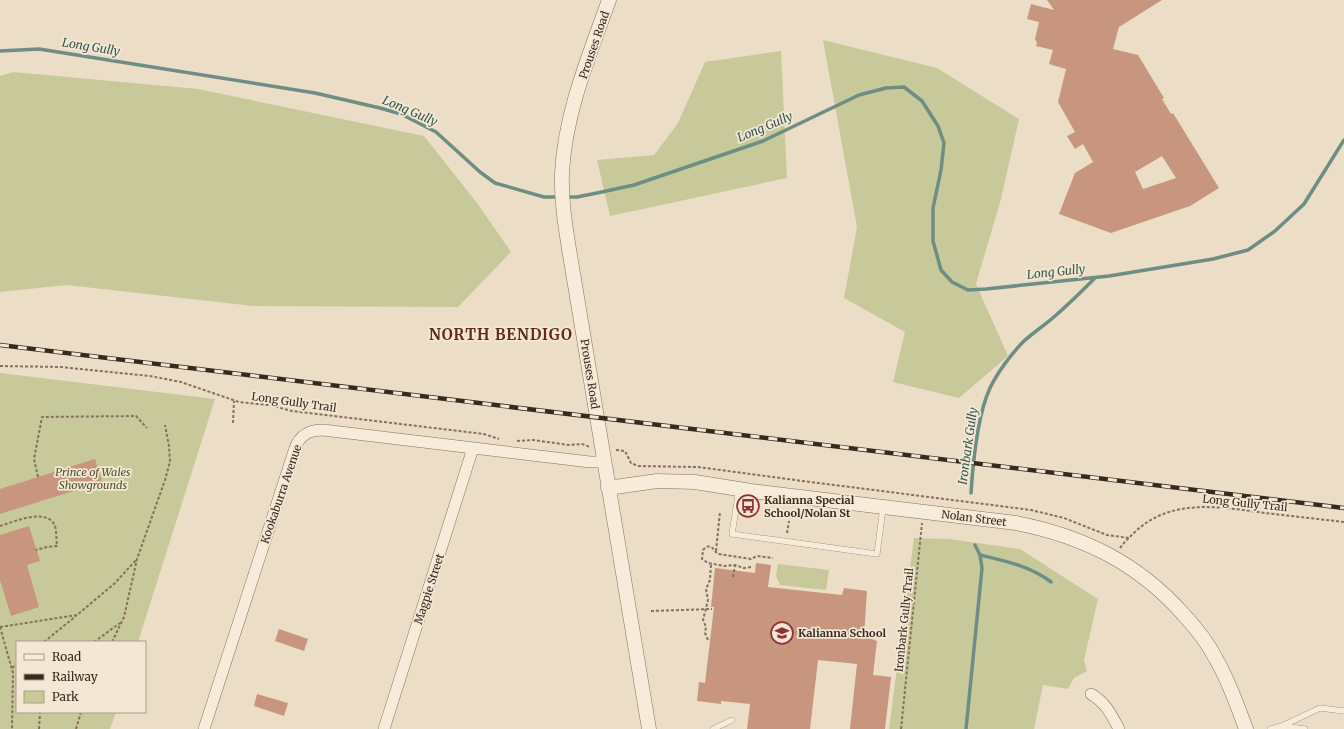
<svg xmlns="http://www.w3.org/2000/svg" width="1344" height="729" font-family="Merriweather,serif">
<style>
.green{fill:#c8c99a}
.lines{fill:none;stroke-linecap:round;stroke-linejoin:round}
.stream{stroke:#6e8d83;stroke-width:3.5}
.building{fill:#c8967e;fill-rule:evenodd}
.service-casing{stroke:#866f5d;stroke-width:6}
.minor-casing{stroke:#866f5d;stroke-width:12}
.tertiary-casing{stroke:#866f5d;stroke-width:15}
.path{stroke:#866f5d;stroke-width:2;stroke-dasharray:3 2;stroke-linecap:butt}
.service{stroke:#f7ebd9;stroke-width:5.5}
.minor{stroke:#f7ebd9;stroke-width:11}
.tertiary{stroke:#f7ebd9;stroke-width:14}
.rail-casing{stroke:#372920;stroke-width:4.5}
.rail{stroke:#f4e8d5;stroke-width:3;stroke-dasharray:9;stroke-linecap:butt}
.labels{text-anchor:middle;stroke-width:3.5;stroke-linejoin:round;paint-order:stroke}
.street-label{font-size:11px;fill:#372920;stroke:#f4e8d5}
.park-label{font-size:11px;font-style:italic;fill:#4b5227;stroke:#f4e8d5}
.poi-label{font-size:11px;font-weight:bold;fill:#372920;stroke:#f4e8d5;text-anchor:start}
.water-label{font-size:12px;font-style:italic;fill:#305650;stroke:#f4e8d5}
.district-label{font-size:15px;font-weight:bold;letter-spacing:1px;fill:#612921;stroke:#f4e8d5}
</style>
<rect width="100%" height="100%" fill="#ecddc6"/>
<path class="green" d="M823,40L937,68L1019,119L1001,199L976,284L1008,356L959,398L893,382L905,332L844,298L857,227Z
M781,51L787,178L610,216L597,160L654,155L678,123L705,62Z
M13,72L198,89L424,136L477,203L511,252L458,307L253,306L67,285L0,292V76Z
M0,373L215,399L138,642H17V712H116L110,729H0Z
M914,538L949,539L1020,549L1098,599L1084,660L1087,671L1074,678L1068,689L1043,685L1034,729H889Z
M778,564L829,570L826,590L780,585L776,576Z"/>
<g class="lines">
<path class="stream" d="M0,51L39,49L315,93L380,108L401,114L436,132L480,172L495,183L544,197H559
M565,197H577L597,193L634,185L763,141L859,95L886,88L904,87L922,101L938,126L944,143L941,170L933,208V241L941,270L952,282L968,290L986,289L1109,276L1213,259L1248,250L1275,231L1304,204L1344,140
M971,493C973,462 977,416 990,388C997,373 1012,353 1024,341C1034,332 1045,325 1055,316C1069,304 1082,291 1095,278
M980,555C1005,561 1030,566 1051,582
M966,729L982,568L980,555L975,545"/>
</g>
<path class="building" d="M1047,0H1162L1119,27L1113,49L1138,55L1164,98L1162,99L1171,114L1173,113L1219,188L1190,206L1111,233L1059,214L1075,173L1093,162L1083,144L1075,149L1067,136L1075,132L1058,102L1066,69L1049,64L1053,50L1036,46L1037,43L1035,39L1039,22L1027,19L1031,4L1054,10ZM1162,156L1176,178L1143,189L1135,172Z
M95,459L102,482L0,514V489Z
M29,526L40,561L27,565L39,607L11,616L0,580V535Z
M756,563L771,565L768,587L842,595L844,588L867,591L864,636L877,641L873,675L891,677L885,729H850L857,664L818,660L810,729H747L750,704L721,701V704L697,701L699,682L705,683L714,607H711L715,568L755,573Z
M279,629L308,639L304,651L275,641Z
M257,694L288,703L284,716L254,706Z"/>
<g class="lines">
<g class="service-casing">
<path id="service" d="M739,489L732,534L877,554L883,508
M1282,726L1305,729
M713,729L732,720
M1270,729L1282,726L1320,708L1344,711"/>
</g>
<g class="minor-casing">
<path id="minor" d="M1091,694C1106,703 1111,714 1119,729
M204,729L295,448C300,435 309,430 323,430L590,462H604
M384,729L473,448"/>
</g>
<g class="tertiary-casing">
<path id="tertiary" d="M609,0C589,56 565,113 562,173C561,199 565,224 569,249L649,729
M608,488L657,481L695,482L751,491L1016,523C1083,536 1138,563 1184,615C1196,628 1208,643 1216,659C1229,681 1237,705 1246,729"/>
</g>
<path class="path" d="M0,366L61,367L150,376L181,382L239,402L269,405L292,411L484,434L499,439
M233,423L234,401
M517,441L533,440L569,445L582,444L590,447
M616,450L625,451L631,463L638,466L698,467L795,480L1031,510L1064,518L1107,535L1129,538
M38,477L34,459L42,417L136,416L147,428
M0,526C13,522 45,508 54,524C57,529 56,539 57,546L47,547L36,550
M787,533L789,521
M1120,548C1125,541 1131,536 1137,530C1173,498 1221,507 1265,513C1291,516 1318,519 1344,522
M716,551L720,512
M751,567L744,568L735,565L724,566L708,563L702,559L703,550L706,547C713,545 713,550 718,554L751,559L757,556L773,558
M733,577L735,565
M651,611L712,609
M0,627L77,615L115,583L136,560
M0,627L13,673L12,729
M708,640L705,633L706,627L703,620L708,600L706,589L710,580L711,564
M44,642L76,616
M94,642L120,623
M112,642L124,617L137,559L165,480L170,462L169,446L165,425
M12,668L17,664
M39,729L40,712
M76,729L81,712
M901,729L922,523"/>
<use href="#service" class="service"/>
<use href="#minor" class="minor"/>
<use href="#tertiary" class="tertiary"/>
<g class="rail-casing">
<path id="rail" d="M0,345L1344,508"/>
</g>
<use href="#rail" class="rail"/>
</g>
<defs>
<g id="bus-ring" transform="scale(1.15)"><circle r="9.5" fill="#f4e8d5" stroke="#913039" stroke-width="1.5"/><path d="M-5-6H5V4H4V6H2V4H-2V6H-4V4H-5ZM-3.5-4V0h7V-4ZM-3.5 1.2v1.5H-2V1.2ZM2 1.2v1.5H3.5V1.2Z" fill="#913039"/></g>
<g id="school-ring" transform="scale(1.15)"><circle r="9.5" fill="#f4e8d5" stroke="#913039" stroke-width="1.5"/><path d="M0-5L7-2L0 1L-7-2ZM-4 1L0 2.5L4 1V4Q0 6-4 4Z" fill="#913039"/></g>
</defs>
<g fill-rule="evenodd">
<use href="#bus-ring" x="748" y="506"/>
<use href="#school-ring" x="782" y="633"/>
</g>
<g class="labels">
<g class="street-label">
<text transform="translate(594 45) rotate(-71)" y="4">Prouses Road</text>
<text transform="translate(590 374) rotate(81)" y="4">Prouses Road</text>
<text transform="translate(294 402) rotate(8)" y="4">Long Gully Trail</text>
<text transform="translate(281 494) rotate(-71)" y="4">Kookaburra Avenue</text>
<text transform="translate(1245 503) rotate(6)" y="4">Long Gully Trail</text>
<text transform="translate(974 518) rotate(7)" y="4">Nolan Street</text>
<text transform="translate(429 589) rotate(-72)" y="4">Magpie Street</text>
<text transform="translate(904 620) rotate(-84)" y="4">Ironbark Gully Trail</text>
</g>
<g class="park-label">
<text x="93" y="476">Prince of Wales<tspan x="93" dy="13">Showgrounds</tspan></text>
</g>
<g class="poi-label">
<text x="764" y="504">Kalianna Special<tspan x="764" dy="13">School/Nolan St</tspan></text>
<text x="798" y="637">Kalianna School</text>
</g>
<g class="water-label">
<text transform="translate(91 47) rotate(9)" y="4">Long Gully</text>
<text transform="translate(410 111) rotate(23)" y="4">Long Gully</text>
<text transform="translate(765 127) rotate(-23)" y="4">Long Gully</text>
<text transform="translate(1056 272) rotate(-6)" y="4">Long Gully</text>
<text transform="translate(968 446) rotate(-82)" y="4">Ironbark Gully</text>
</g>
<g class="district-label">
<text x="501" y="340">NORTH BENDIGO</text>
</g>
</g>
<rect x="16" y="641" width="130" height="72" fill="#f4e8d5" stroke="#a89c8d"/>
<rect x="24" y="654" width="20" height="6" fill="#f7ebd9" stroke="#a89c8d"/>
<text x="52" y="661" font-size="12" fill="#372920">Road</text>
<rect x="24" y="674" width="20" height="6" fill="#372920" stroke="#a89c8d"/>
<text x="52" y="681" font-size="12" fill="#372920">Railway</text>
<rect x="24" y="691" width="20" height="12" fill="#c8c99a" stroke="#a89c8d"/>
<text x="52" y="701" font-size="12" fill="#372920">Park</text>
</svg>
